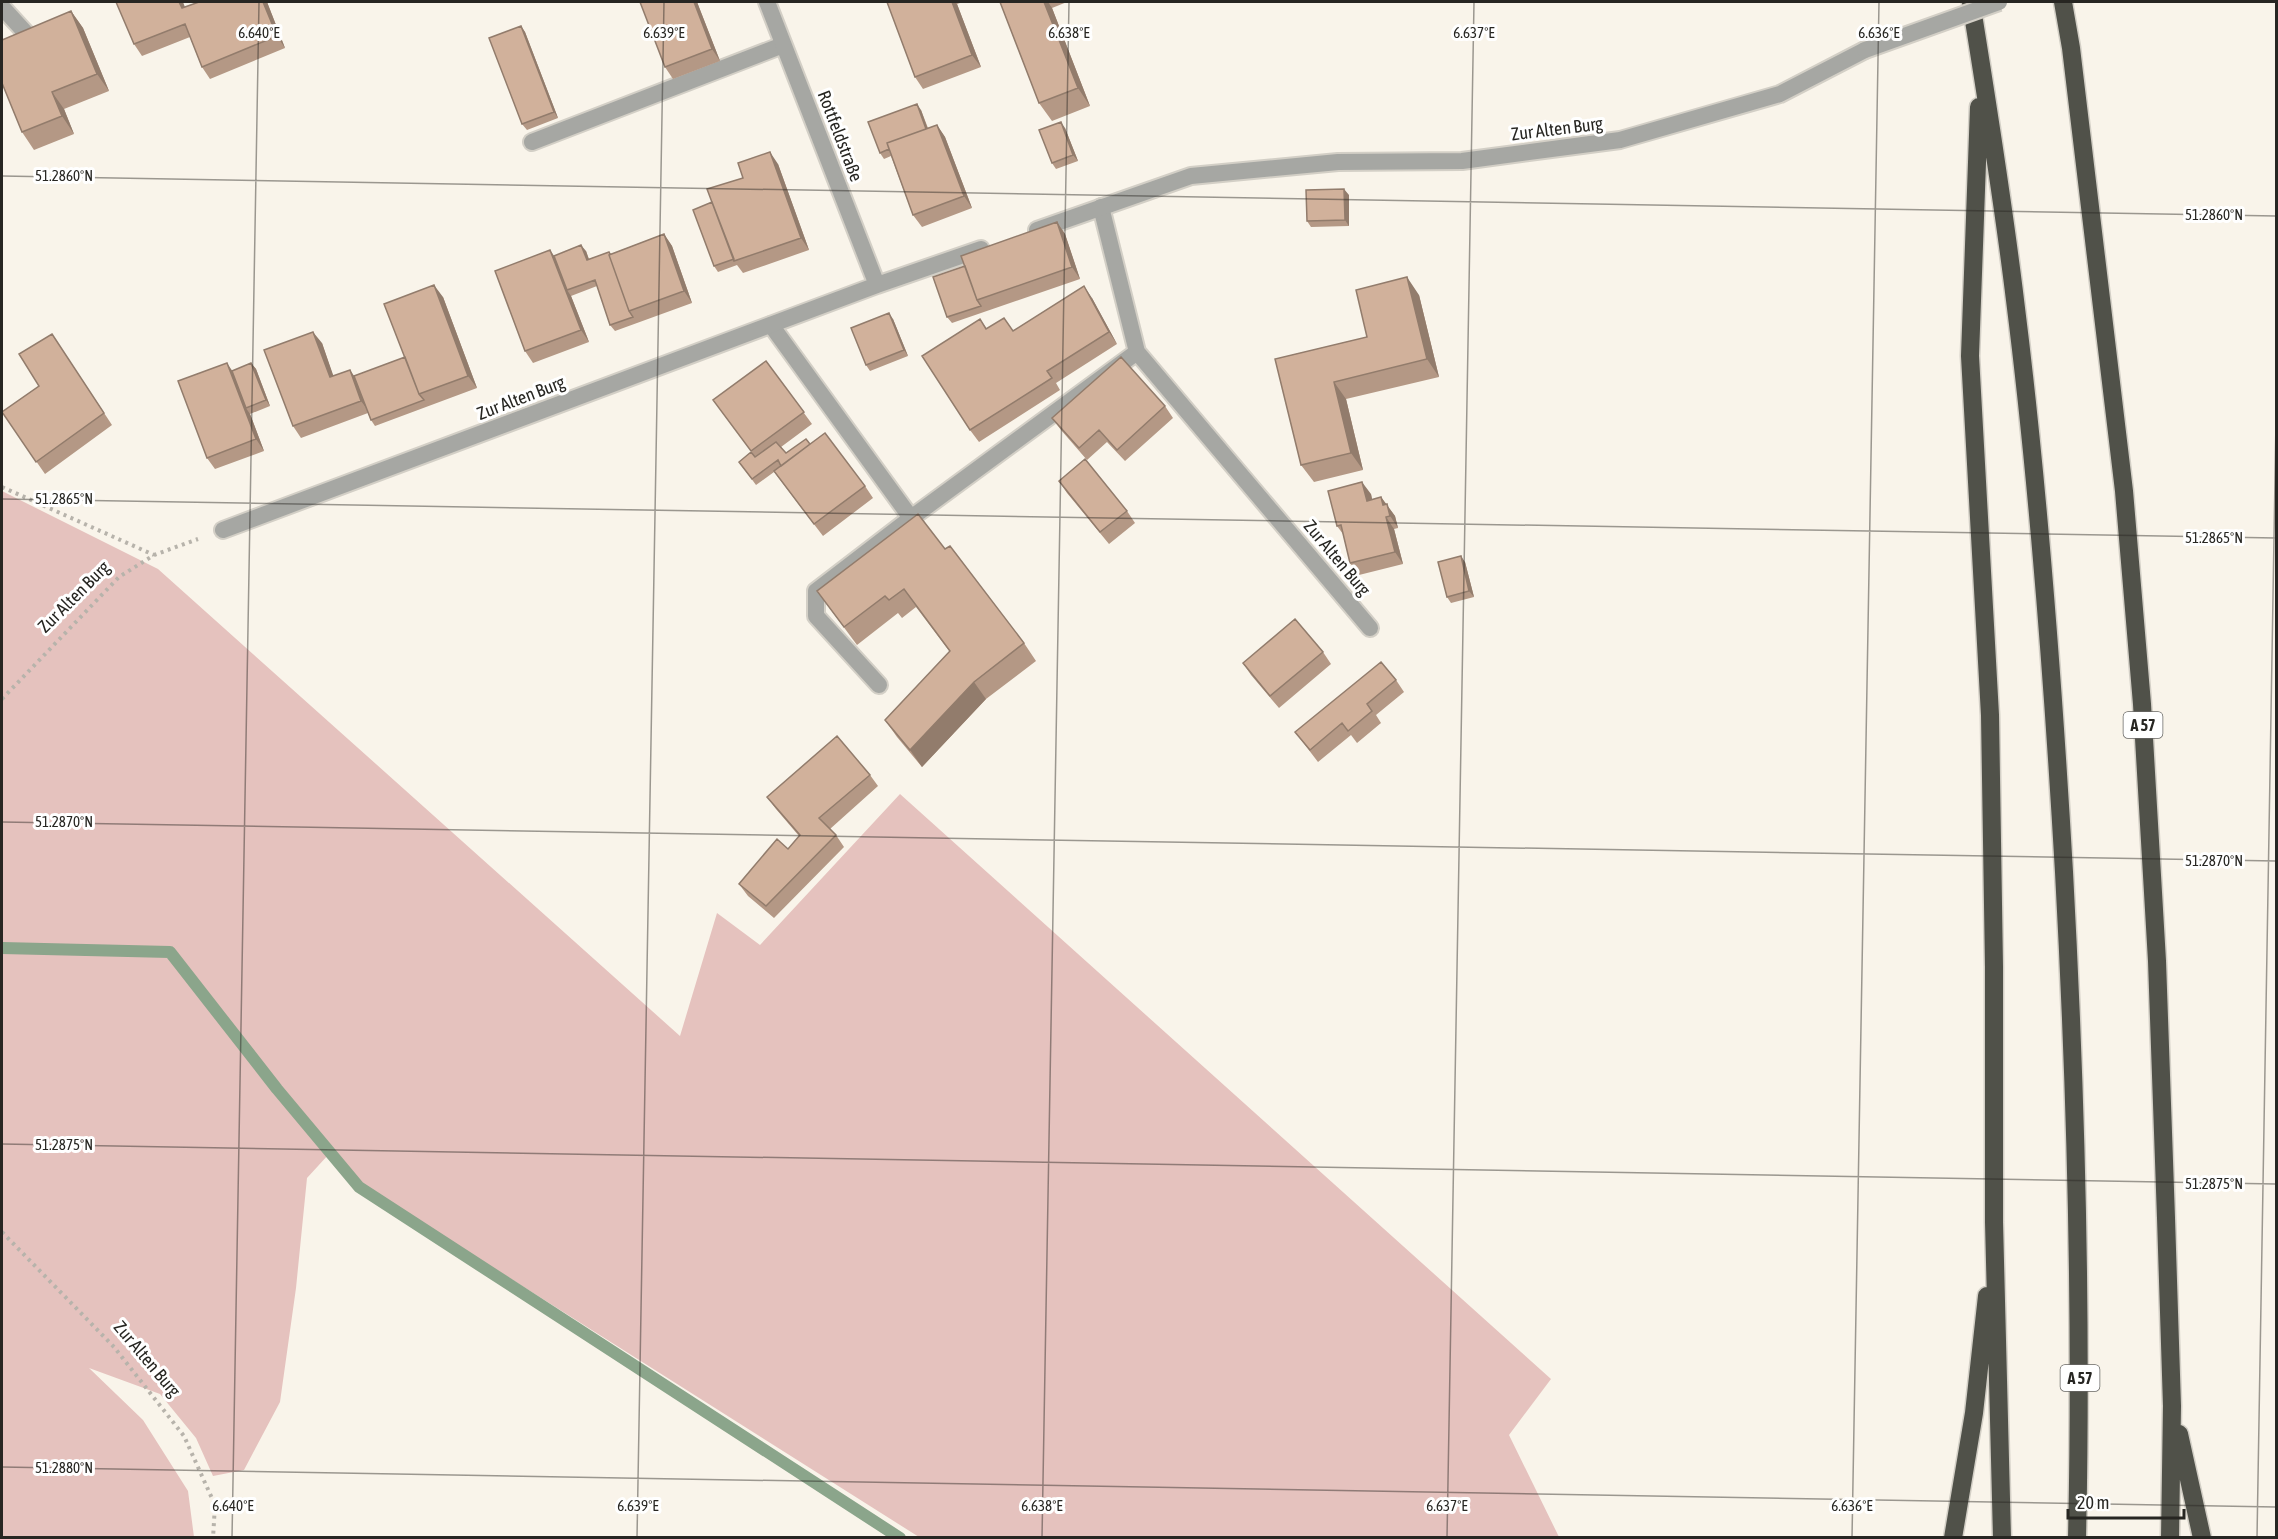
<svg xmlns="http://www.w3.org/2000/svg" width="2278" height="1539" font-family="'Asap Condensed',sans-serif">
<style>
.green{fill:#e5c2be}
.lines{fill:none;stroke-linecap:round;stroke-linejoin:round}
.stream{stroke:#8ba58b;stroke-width:12}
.service-casing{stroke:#d3cfc6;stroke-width:20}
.minor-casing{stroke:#d3cfc6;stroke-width:20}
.motorway-casing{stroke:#d3cfc6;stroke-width:21}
.path{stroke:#b7b3ab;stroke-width:4;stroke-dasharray:3 4.5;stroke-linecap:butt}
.service{stroke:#a6a7a3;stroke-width:16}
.minor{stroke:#a6a7a3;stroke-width:16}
.motorway{stroke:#505149;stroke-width:18}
.service-bridge-casing{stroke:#d3cfc6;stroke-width:20;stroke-linecap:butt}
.service-bridge{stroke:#a6a7a3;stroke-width:16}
.wall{fill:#b49885}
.shaded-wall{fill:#927c6c}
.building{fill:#d1b19b;stroke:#927c6c;stroke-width:1.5}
.ticks{fill:none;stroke:#272622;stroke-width:1.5;stroke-opacity:0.45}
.labels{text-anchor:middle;stroke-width:6;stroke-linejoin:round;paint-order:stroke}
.shield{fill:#fff;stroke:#686764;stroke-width:1.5}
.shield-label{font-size:16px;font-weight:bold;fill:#272622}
.street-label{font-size:18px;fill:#272622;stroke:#fff}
.ticks-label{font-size:15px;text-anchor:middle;fill:#272622;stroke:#fff;stroke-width:6;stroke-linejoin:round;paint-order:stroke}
</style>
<rect width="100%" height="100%" fill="#f9f4ea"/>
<path class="green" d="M2,491L158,569L680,1036L717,913L760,945L900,794L1551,1379L1509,1435L1559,1537H919L364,1186L329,1154L307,1178L296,1288L280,1402L244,1470L213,1476L196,1438L160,1394L89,1368L143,1420L188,1491L194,1537H2Z"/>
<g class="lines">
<path class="stream" d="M2,948L170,952L277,1089L359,1187L900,1538"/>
<g class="service-casing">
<path id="service" d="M2,7L34,42
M532,142L783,45
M1101,207L1137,352L1370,628
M771,325L911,518L1137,352
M879,685L816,616V591L911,518"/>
</g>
<g class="minor-casing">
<path id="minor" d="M767,2L877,285
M1037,230L1191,176L1338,162L1462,161L1620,140L1780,94L1865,50
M223,530L877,285L981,249"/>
</g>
<g class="motorway-casing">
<path id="motorway" d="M1971,2C1987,101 2003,201 2015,300C2039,490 2053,681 2064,872C2076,1093 2082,1315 2077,1538
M2063,2L2071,48L2124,491L2142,704L2157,961L2166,1218L2172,1406L2170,1538
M1979,107L1970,356L1990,715L1994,967V1222L2002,1538
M2179,1434L2202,1538
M1953,1538L1974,1413L1987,1296"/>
</g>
<path class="path" d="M2,487L154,555
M2,699L119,577L154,555L198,539
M2,1232L114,1347L184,1436L215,1505L213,1538"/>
<use href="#service" class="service"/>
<use href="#minor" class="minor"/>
<use href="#motorway" class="motorway"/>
<g class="service-bridge-casing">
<path id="service-bridge" d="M1865,50L1999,2"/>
</g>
<use href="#service-bridge" class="service-bridge"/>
</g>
<path class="wall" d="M199,2H267L285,48L210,79L202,67L190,37L142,56L134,44L185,7Z
M697,2L720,61L673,79L665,67Z
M887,2H963L957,4L981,67L923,89L915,77Z
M1000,2H1067L1052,8L1090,106L1052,121L1039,103Z
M71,11L83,28L109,91L64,109L74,134L34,150L22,132Z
M521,26L525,32L558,118L527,130L522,124Z
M921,110L928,128L937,125L945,137L972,208L922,227L913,215L891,156L884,159L880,153Z
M1065,128L1078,161L1056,169L1052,163Z
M778,164L809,250L743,273L737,265L718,272L714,266L712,202L743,178Z
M1349,195V226L1311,227L1307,221Z
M1057,222L1065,234L1080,279L952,323L947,317L965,266Z
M664,234L672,246L692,303L615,331L610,325L597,286L571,296L589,342L533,363L525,351L550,250L554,256L586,251L589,259L609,252L611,254Z
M1419,295L1439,377L1346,399L1363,470L1314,482L1301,465L1275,359L1367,337Z
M443,297L477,388L375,426L371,420L368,413L301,438L293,426L322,343L333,376L350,370L354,376L405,357Z
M1092,298L1117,344L1056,383L1060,390L979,442L970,430L980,319L987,329L1013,331Z
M893,319L908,356L870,371L866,365Z
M52,334L112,425L45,474L2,412L39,386Z
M766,361L812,424L781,447L786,453L810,444L865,486L873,498L823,536L774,472L756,485L739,462L751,452Z
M251,363L256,369L270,406L250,414L264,451L215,469L207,458L232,371Z
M1165,406L1173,418L1125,461L1107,442L1087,460L1061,430L1052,418Z
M1059,481L1127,511L1135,523L1109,544L1067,493Z
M1371,494L1372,500L1381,497L1395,516L1398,528L1394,529L1403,564L1359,575L1350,563L1343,534L1337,526Z
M945,549L1024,643L1036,661L986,699L922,767L897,737L885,720L950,652L916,607L902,618L898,613L857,645L817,591Z
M1465,562L1474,597L1451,603L1447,597Z
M1323,652L1331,664L1279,708L1251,675L1243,663Z
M1396,680L1404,692L1376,715L1381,723L1357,743L1351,735L1318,762L1295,732Z
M870,775L878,786L830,829L836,835L844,847L774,918L748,896L739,884L788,849L799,836L776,809L767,797Z"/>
<path class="shaded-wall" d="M179,2H183L190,20L182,8Z
M263,2H267L285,48L277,36Z
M694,2H697L720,61L712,49Z
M952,2H955L957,4L981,67L972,55Z
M1044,2H1048L1052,8L1090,106L1078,88Z
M71,11L83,28L109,91L97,74Z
M521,26L525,32L558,118L554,112Z
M52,92L64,109L74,134L62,116Z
M917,104L921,110L932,141L928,135Z
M1061,122L1065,128L1078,161L1073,155Z
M937,125L945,137L972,208L964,196Z
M770,152L778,164L809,250L801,238Z
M1344,189L1349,195V226L1345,220Z
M1057,222L1065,234L1080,279L1072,267Z
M664,234L672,246L692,303L684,291Z
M581,245L586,251L591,266L587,260Z
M550,250L558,262L567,290L571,296L589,342L581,330Z
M1407,277L1419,295L1439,377L1427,359Z
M434,285L443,297L477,388L468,376Z
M1084,286L1092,298L1117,344L1109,332Z
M889,313L893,319L908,356L904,350Z
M313,332L322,343L338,389L330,377Z
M227,363L235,375L246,408L250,414L264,451L256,439Z
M251,363L256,369L270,406L266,400Z
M350,370L358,382L370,413L361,401Z
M1334,382L1346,399L1363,470L1351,453Z
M1362,482L1371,494L1375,513L1367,501Z
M1381,497L1395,516L1398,528L1383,505Z
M1386,517L1394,529L1403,564L1395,552Z
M1461,556L1465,562L1474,597L1469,591Z
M974,682L986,699L922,767L910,750Z"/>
<path class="building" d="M116,2H179L182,8L199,2H263L277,36L202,67L185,24L134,44Z
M640,2H694L712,49L665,67Z
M887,2H952L972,55L915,77Z
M1000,2H1044L1078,88L1039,103Z
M71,11L97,74L52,92L62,116L22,132L2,83V40Z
M521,26L554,112L522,124L489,38Z
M917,104L926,129L887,143L889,149L880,153L868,122Z
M1061,122L1073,155L1052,163L1039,130Z
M937,125L964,196L913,215L887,143Z
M770,152L801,238L734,261L707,189L743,178L738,163Z
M1344,189L1345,220L1307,221L1306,190Z
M712,202L734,259L714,266L693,210Z
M1057,222L1072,267L977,300L961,256Z
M664,234L684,291L629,311L609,255Z
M581,245L587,260L609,252L610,254L609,255L629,311L633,317L610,325L595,280L567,290L554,256Z
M550,250L581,330L525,351L495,271Z
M965,266L977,300L981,306L947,317L933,277Z
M1407,277L1427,359L1334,382L1351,453L1301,465L1275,359L1367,337L1356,290Z
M434,285L468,376L419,394L384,304Z
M1084,286L1109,332L1047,371L1052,378L970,430L922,356L980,319L986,329L1004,318L1013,331Z
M889,313L904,350L866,365L851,328Z
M313,332L330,377L350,370L361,401L293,426L264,350Z
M52,334L104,413L36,462L2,412L39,386L19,354Z
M405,357L419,394L424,400L371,420L354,376Z
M1121,357L1165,406L1117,450L1099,430L1079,448L1052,418Z
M766,361L804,412L751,451L713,400Z
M227,363L256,439L207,458L178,381Z
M251,363L266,400L246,408L232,371Z
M825,433L865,486L814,524L774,471Z
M806,439L810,444L781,466L778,460L752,479L739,462L751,452L755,457L776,442L786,453Z
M1085,459L1127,511L1100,532L1059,481Z
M1362,482L1367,501L1381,497L1383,505L1387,504L1390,516L1386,517L1395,552L1350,563L1341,525L1337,526L1328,491Z
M918,514L945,549L950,546L1024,643L974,682L910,750L885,720L950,651L904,589L889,600L885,596L844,627L817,591Z
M1461,556L1469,591L1447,597L1438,562Z
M1295,619L1323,652L1270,696L1243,663Z
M1381,662L1396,680L1367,704L1372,711L1348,731L1342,723L1310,750L1295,732Z
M837,736L870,775L819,818L836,835L766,906L739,884L777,839L788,849L800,835L767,797Z"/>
<path class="ticks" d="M2,176L2276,216M2,499L2276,538M2,822L2276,861M2,1144L2276,1184M2,1467L2276,1507M232,1538L259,2M637,1538L664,2M1042,1538L1069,2M1447,1538L1474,2M1852,1538L1879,2M2257,1538L2276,420"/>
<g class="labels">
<g class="shield">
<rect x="2123.5" y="712" width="39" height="26" rx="4.5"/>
<rect x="2060.5" y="1365" width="39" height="26" rx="4.5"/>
</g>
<g class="shield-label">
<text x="2143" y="731">A 57</text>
<text x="2080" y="1384">A 57</text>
</g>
<g class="street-label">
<text transform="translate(1557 129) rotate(-7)" y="6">Zur Alten Burg</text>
<text transform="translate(840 136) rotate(69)" y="6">Rottfeldstraße</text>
<text transform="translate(521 398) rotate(-21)" y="6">Zur Alten Burg</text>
<text transform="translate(1337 558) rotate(50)" y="6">Zur Alten Burg</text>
<text transform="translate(74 597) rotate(-45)" y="6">Zur Alten Burg</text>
<text transform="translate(147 1359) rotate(50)" y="6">Zur Alten Burg</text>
</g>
</g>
<g class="ticks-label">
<text x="259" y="38">6.640°E</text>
<text x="664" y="38">6.639°E</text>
<text x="1069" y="38">6.638°E</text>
<text x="1474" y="38">6.637°E</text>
<text x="1879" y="38">6.636°E</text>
<text x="64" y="181">51.2860°N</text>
<text x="2214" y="220">51.2860°N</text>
<text x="64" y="504">51.2865°N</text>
<text x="2214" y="543">51.2865°N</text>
<text x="64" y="827">51.2870°N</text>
<text x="2214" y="866">51.2870°N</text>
<text x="64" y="1150">51.2875°N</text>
<text x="2214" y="1189">51.2875°N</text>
<text x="64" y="1473">51.2880°N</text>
<text x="233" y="1511">6.640°E</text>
<text x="638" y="1511">6.639°E</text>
<text x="1042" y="1511">6.638°E</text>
<text x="1447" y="1511">6.637°E</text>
<text x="1852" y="1511">6.636°E</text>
</g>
<rect width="2278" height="1539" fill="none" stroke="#272622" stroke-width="6"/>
<path d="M2068 1509v9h116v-9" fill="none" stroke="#272622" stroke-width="3"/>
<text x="2077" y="1509" font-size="18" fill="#272622" stroke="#ffffff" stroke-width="4.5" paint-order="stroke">20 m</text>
</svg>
